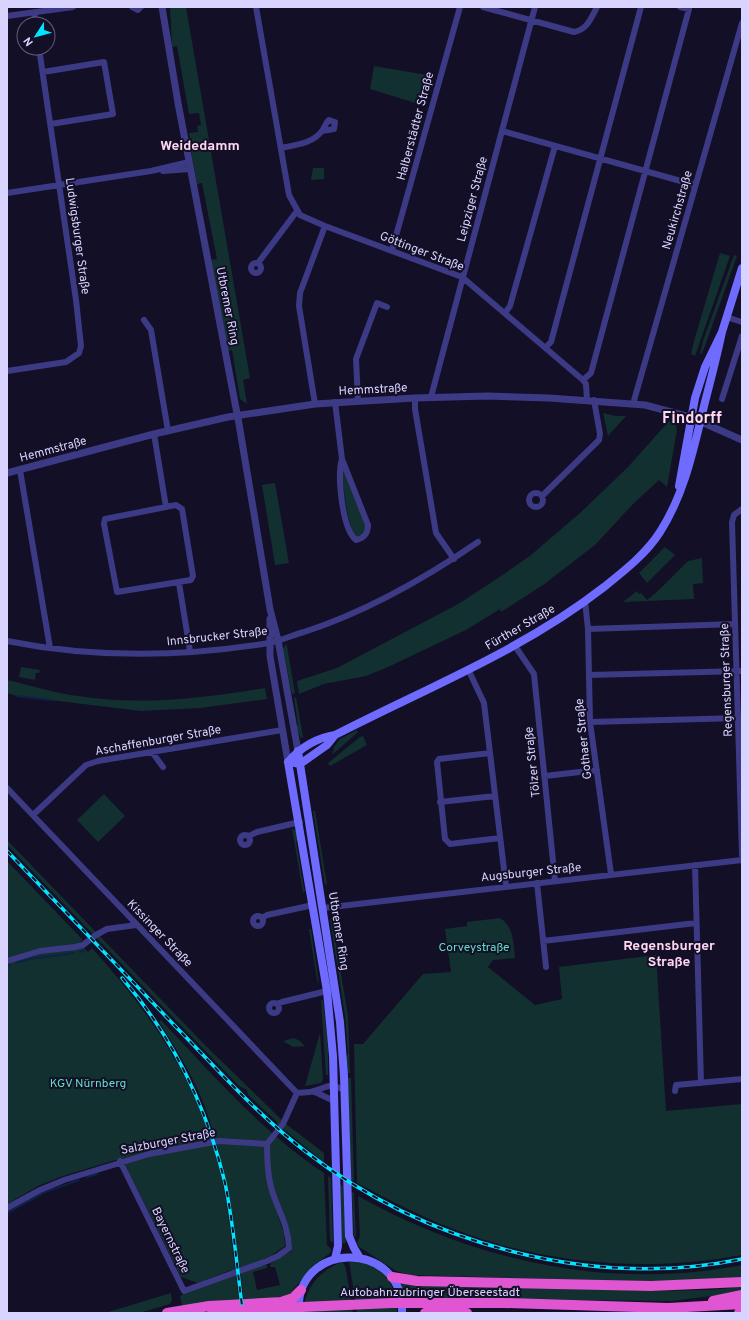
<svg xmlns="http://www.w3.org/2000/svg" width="749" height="1320" font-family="Overpass,sans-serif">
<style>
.green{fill:#12302f;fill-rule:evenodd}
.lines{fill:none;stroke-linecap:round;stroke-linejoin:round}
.stream{stroke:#0c2248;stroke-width:2}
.minor{stroke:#3d3a85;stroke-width:6}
.tertiary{stroke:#3d3a85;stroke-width:7}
.secondary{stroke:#6f6bff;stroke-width:8}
.trunk{stroke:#e055d1;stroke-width:10}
.rail-casing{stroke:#00e5ff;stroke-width:3.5}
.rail{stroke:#130f26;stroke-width:2;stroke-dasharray:6;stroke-linecap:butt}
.trunk-bridge{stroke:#e055d1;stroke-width:10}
.labels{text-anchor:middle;stroke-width:4;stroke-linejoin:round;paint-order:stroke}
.street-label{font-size:12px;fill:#d9d4ff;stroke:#130f26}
.park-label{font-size:12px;fill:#5fe0c0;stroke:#130f26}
.quarter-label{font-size:14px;font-weight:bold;fill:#ffd6f0;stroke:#130f26}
.district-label{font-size:16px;font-weight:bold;fill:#ffd6f0;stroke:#130f26}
</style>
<rect width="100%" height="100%" fill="#130f26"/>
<path class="green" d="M170,7H186L250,378L243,380L247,404L240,399L232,350L228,351L211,260L217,259L202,183L197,184L191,151L192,150L189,133L198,132L197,126L201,125L199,113L189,114L177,46L172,47Z
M374,66L433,76L425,106L370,89Z
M313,168H324V179L311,180Z
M720,253L730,256L695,356L691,354L694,341Z
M734,255L737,256L702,354L700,353L703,341Z
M603,413L616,416H626L608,436Z
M669,421L676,425L677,430L667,487L659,480L633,504L595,545L543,585L501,612L500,609L466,630L388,667L366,676L324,684L299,694L297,681L337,668L460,603L501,576L531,555L580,513L628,467Z
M343,467L358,507L366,522L365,532L357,537L354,536C346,513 343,491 343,467Z
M275,483L289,563L275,565L262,485Z
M665,547L675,555L647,583L639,573Z
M702,558L703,583L693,584L694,599L623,602L637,591L639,594L641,593L647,600L660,589L688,561Z
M286,644L287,646L295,693L292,694L291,690L283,649Z
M21,667L40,670L39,673H36L35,680L19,677Z
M7,680C30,685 54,693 78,696C140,706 204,698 265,688L267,699L200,708L141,711L17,696L7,693Z
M296,697L303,737L301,738L296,727L298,725L294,698Z
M357,730L358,732L333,754L332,752L334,750L333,748L340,739Z
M363,736L367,745L330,766L328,763L360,737Z
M104,794L125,816L98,842L77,820Z
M313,811H315L327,884L325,885Z
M292,828L296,831L298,840L296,841L304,889L306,890L303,893Z
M7,840L205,1045L286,1124L324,1153V1162L277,1124V1122L248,1095L247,1090L239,1086L7,845Z
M7,861L83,940L79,943L88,952L92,948C153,1016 198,1082 220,1172C230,1214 233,1258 239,1301L182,1306L180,1296L187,1292L232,1275L231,1270L198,1283L181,1277L122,1158L60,1177L38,1186L7,1204Z
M500,918C514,927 513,942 515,958L493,960L488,967L535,1005L562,999L559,967L656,955L666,1111L742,1104V1255C652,1272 553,1265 467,1234C429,1221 393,1202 357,1183L354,1044H363L423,974L451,972L445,929L467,926V922Z
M330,919H332L348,1016L350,1073H347L346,1056L348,1054L345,1016Z
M309,929H311L319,984L317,980Z
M321,1000H323L328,1048V1075H326Z
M161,1020C211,1073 263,1133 324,1173L327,1245L332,1250L329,1254L313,1266L288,1296L244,1301C235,1236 228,1172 206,1110C195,1079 177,1050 159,1022ZM278,1216L285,1217L291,1251L271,1263L270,1267H275L280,1285L257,1290L253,1272L267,1268V1265L249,1266L270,1256L285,1246L284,1233Z
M320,1033L323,1079L321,1083L305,1086Z
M294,1038L300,1041L305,1046L293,1047L283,1041Z
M348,1078H351L354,1181L351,1180Z
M328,1176L331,1178L333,1243L330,1240Z
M340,1184L343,1186L346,1243L342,1244Z
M352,1192L354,1193L356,1236L354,1237Z
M358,1196C474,1261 610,1291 742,1265V1277L664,1282L410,1275L396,1271L358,1246L357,1243L360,1236Z
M349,1261C355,1262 362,1262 368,1264C389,1271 397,1293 397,1313H357Z
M343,1262L346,1269L353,1313H303C304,1289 320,1269 343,1262Z
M401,1284L655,1291L709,1290L742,1287V1292L672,1301L405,1298Z
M171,1293L172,1300L170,1304L139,1313H105Z"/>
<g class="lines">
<path class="stream" d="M17,696L51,700
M80,952L84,951
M16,963L29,959L74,953
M7,966L10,965
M87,1177L97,1174
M7,1213L45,1192L79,1180"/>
<path class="minor" d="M132,7L138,10L141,7
M256,7L289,195L300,215L325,226L462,277L583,380L586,384L587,400
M483,7L574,32C587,30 591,18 597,7
M34,13L36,24
M7,16L73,7
M43,72L104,62L113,114L51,124
M502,131L695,185
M281,148C295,145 312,144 322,131C325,127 325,123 329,120L335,122L334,129L322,131
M163,171L190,169
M7,193L151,171L189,162
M392,250L460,7
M251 268a5 5 0 1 1 10 0a5 5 0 1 1-10 0Z
M258,263L297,211
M505,313L510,306L555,146
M726,317L742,322
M144,320L151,330L168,431
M546,347L551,342L641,7
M7,371L66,362L79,353L81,346L76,300L39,48
M583,380L591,373L689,9L680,7
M431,397L535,7
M415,398V409L436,533L454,559
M722,399L742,336
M358,401L356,359L377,303L387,307
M335,402L342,459L368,525C368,534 364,538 356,540C342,529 337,475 342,459
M315,404L299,306L300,293L325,226
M633,404L742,23
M154,434L166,507
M20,470L50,648
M529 500a7 7 0 1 1 14 0a7 7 0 1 1-14 0Z
M542,496L599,440L600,434L594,400
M176,505L182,509L193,576L191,580L117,592L104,524L105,519Z
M742,509L734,515L732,522L742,855
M179,583L190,651
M585,601L588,629L590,722L611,874
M588,629L735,624
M7,641C92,658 183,657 269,643C281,641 292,635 304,632C366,612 424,579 478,542
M515,646L534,674L555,881
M468,669L484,703L506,886
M589,675L742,671
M590,722L740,718
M152,752L163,767
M490,753L439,759L437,762L445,839L450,844L500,838
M545,776L597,770
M7,788L297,1093
M440,802L495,796
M33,815L86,765L98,761L282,730
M240 840a5 5 0 1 1 10 0a5 5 0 1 1-10 0Z
M249,836L257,832L300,822
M695,865L701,1083
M537,883L546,967
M323,908L742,860
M253 921a5 5 0 1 1 10 0a5 5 0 1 1-10 0Z
M262,918L267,915L313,905
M543,941L696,923
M7,961L40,951L75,947L83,945L96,935L107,929L136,925
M269 1008a5 5 0 1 1 10 0a5 5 0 1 1-10 0Z
M277,1004L282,1002L327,991
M313,1091L334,1101
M675,1091L676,1085L742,1079
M297,1093C302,1092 309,1093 314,1091C329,1087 328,1082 344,1090
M267,1144L283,1124L297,1093
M120,1161L184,1291L267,1261L278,1256L289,1248C288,1222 277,1210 271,1187C267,1172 267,1158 267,1144
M7,1208L40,1190L64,1180L149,1154L219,1141L267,1144"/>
<path class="tertiary" d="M162,7L178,103L239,424L270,609L278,640L298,751
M7,473L154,434L228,417L315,404L415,398L488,396L549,398L645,405L690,417L742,440
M270,619V656L288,762"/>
<path class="secondary" d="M679,486L695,398L705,367L722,332L742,268
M298,751L340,1022L344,1076L349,1236L354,1248L360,1258
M288,762C301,747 316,738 335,735C426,688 522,651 604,587C624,571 646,554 660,532C685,493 694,447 705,402C711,379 717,356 722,332
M288,762L327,991L333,1056L338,1246L335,1259
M295,763L300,764L327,745L335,735
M299,1313C293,1240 405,1238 402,1313"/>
<path class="trunk" d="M392,1277L417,1281L651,1286L742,1282
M713,1301L742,1295
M504,1303L668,1308L742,1304
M167,1313L209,1306L281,1302L293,1298L301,1290
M425,1313H467
M739,1313L742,1312"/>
<g class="rail-casing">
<path id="rail" d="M7,851C64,910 121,969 177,1028C218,1070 258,1115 305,1151C425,1244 592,1290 742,1259
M122,978C173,1037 207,1108 225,1183C234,1226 237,1270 243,1313"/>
</g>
<use href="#rail" class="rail"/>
<path class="trunk-bridge" d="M212,1313L257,1309L392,1303H504"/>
</g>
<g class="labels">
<g class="street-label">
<text transform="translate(415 126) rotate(-75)" y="4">Halberstädter Straße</text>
<text transform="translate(472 199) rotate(-75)" y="4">Leipziger Straße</text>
<text transform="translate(677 210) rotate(-74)" y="4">Neukirchstraße</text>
<text transform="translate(78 236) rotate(82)" y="4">Ludwigsburger Straße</text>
<text transform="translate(422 251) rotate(21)" y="4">Göttinger Straße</text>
<text transform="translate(228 306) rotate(79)" y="4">Utbremer Ring</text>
<text transform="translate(373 389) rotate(-3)" y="4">Hemmstraße</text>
<text transform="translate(53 449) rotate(-15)" y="4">Hemmstraße</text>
<text transform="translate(520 627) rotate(-30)" y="4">Fürther Straße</text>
<text transform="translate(217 636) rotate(-6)" y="4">Innsbrucker Straße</text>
<text transform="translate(726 680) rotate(-92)" y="4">Regensburger Straße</text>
<text transform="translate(583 739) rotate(-96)" y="4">Gothaer Straße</text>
<text transform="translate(158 740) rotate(-10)" y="4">Aschaffenburger Straße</text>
<text transform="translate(532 762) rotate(-96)" y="4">Tölzer Straße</text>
<text transform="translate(531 872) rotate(-6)" y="4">Augsburger Straße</text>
<text transform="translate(339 931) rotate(81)" y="4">Utbremer Ring</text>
<text transform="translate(160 933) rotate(46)" y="4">Kissinger Straße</text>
<text transform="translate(168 1141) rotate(-11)" y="4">Salzburger Straße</text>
<text transform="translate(171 1240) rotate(64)" y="4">Bayernstraße</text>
<text x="430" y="1296">Autobahnzubringer Überseestadt</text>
</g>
<g class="park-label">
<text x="474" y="951">Corveystraße</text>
<text x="88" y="1087">KGV Nürnberg</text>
</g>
<g class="quarter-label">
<text x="200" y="150">Weidedamm</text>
<text x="669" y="950">Regensburger<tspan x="669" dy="16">Straße</tspan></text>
</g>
<g class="district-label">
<text x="692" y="423">Findorff</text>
</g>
</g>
<rect width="749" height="1320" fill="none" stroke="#d9d4ff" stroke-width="16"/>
<g transform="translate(36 36) rotate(234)"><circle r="19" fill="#130f26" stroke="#625e7d"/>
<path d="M0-3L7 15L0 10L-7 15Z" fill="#00e5ff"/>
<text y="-6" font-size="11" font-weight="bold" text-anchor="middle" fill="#d9d4ff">N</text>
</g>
</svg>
